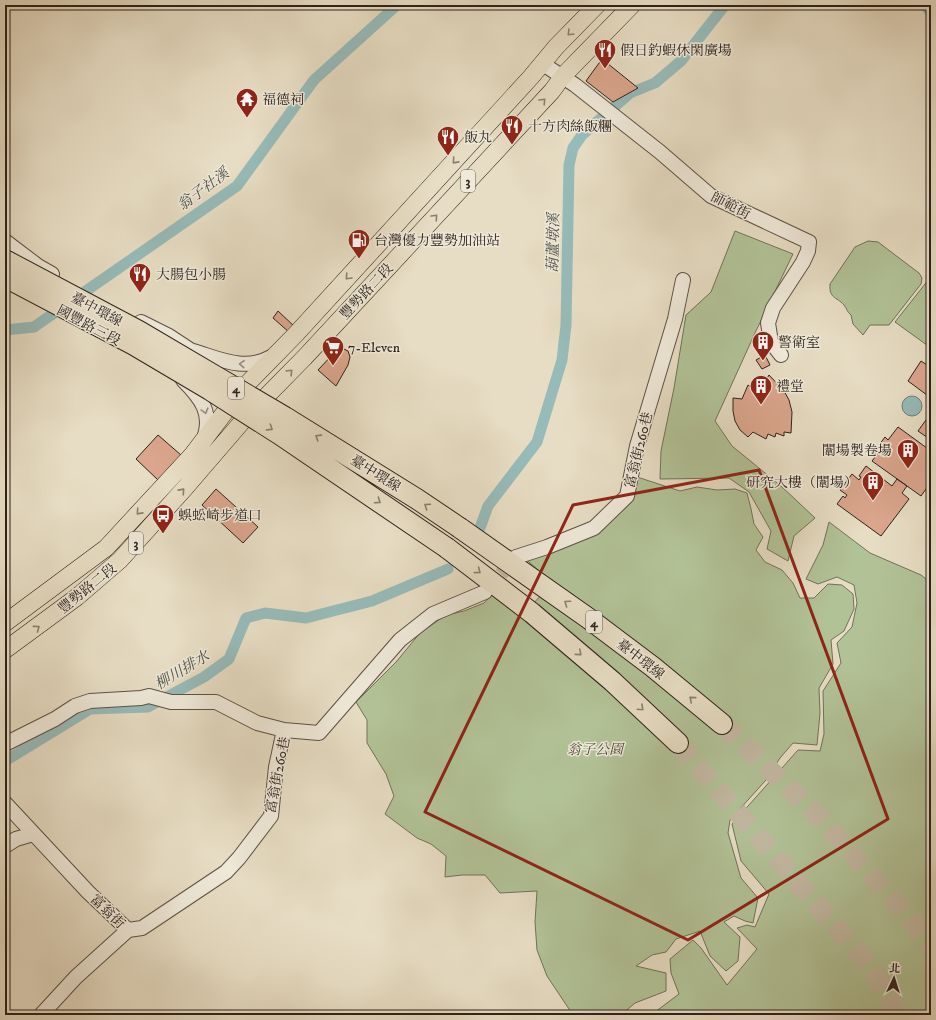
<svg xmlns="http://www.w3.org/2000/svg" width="936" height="1020" font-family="'IM FELL DW Pica','Noto Serif TC',serif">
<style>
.green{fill:#b2c297;stroke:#707259}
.water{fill:#97bbb9;stroke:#6d7e7a}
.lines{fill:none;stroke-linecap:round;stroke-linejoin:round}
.canal{stroke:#97bbb9;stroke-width:11}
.building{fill:#dba68d;stroke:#2d221b}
.minor-tunnel{stroke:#c2b8a2;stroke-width:14;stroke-dasharray:14 7;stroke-linecap:butt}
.highway-tunnel{stroke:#c2b8a2;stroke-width:20;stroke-dasharray:20 10;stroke-linecap:butt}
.minor-casing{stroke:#5c5145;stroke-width:16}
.major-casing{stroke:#2d221b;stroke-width:18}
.highway-casing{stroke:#2d221b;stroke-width:22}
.minor{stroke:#efe9d9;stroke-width:14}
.major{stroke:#e7ddc4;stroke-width:17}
.highway{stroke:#e7ddc4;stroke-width:20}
.highway-bridge-casing{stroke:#2d221b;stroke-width:22;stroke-linecap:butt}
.highway-bridge{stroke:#e7ddc4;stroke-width:20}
.oneway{stroke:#8a8070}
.oneway2{stroke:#988f84}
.marked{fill:none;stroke:#8f2418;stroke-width:3;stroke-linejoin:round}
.labels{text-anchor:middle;stroke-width:3;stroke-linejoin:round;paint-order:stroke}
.shield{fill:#efe9d9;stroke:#675e54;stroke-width:1}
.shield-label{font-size:13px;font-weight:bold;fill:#2d221b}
.poi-label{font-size:14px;fill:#2d221b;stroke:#efe9d9;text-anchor:start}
.street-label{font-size:14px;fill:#2d221b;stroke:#efe9d9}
.park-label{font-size:14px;font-style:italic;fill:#4e4a3a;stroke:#efe9d9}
.water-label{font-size:15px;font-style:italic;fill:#4d504a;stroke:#efe9d9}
</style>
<rect width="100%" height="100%" fill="#e7ddc4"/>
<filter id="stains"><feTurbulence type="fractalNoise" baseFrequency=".005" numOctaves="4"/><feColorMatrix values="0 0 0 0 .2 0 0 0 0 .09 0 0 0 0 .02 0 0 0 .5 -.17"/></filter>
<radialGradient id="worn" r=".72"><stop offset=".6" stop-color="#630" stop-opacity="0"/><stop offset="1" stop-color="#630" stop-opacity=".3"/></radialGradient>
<path class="green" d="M735,231L793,254L755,333L715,421L732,446L781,486L815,518L794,536L788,561L767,549L771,531L749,492L729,478L660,479L661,451L674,388L686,315L711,292Z
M868,241L878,242L919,273L922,278L921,284L889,325H870L863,335L853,324L851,315C847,312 847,309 844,305C836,296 829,299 830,284L855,247Z
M929,279L931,280V348L895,322Z
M634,476L680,491L697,487L717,490L735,489L747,493L751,509L754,524L763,537L756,550L765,562L782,570L793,583L800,598H814L828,584L842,585L853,594L854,609L844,631L831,640L833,664L819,688L820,713L817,745L793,743L780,758L766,780L730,820L728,833L741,878L758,898L753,923L745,921L734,916L724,922L740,937L738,961L726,971L710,956L700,931L676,939L666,952L652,955L636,966L666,973V991L635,1003L621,1015H573L547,976L537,950L535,922L537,891L500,893L485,875H462L445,877L446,856L431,844L417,838L385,814L394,796L386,774L367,743V720L356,702L396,662L420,633L446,615L464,611L484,603L496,590L523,614L553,583L522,556L592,535Z
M829,522L870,553L921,575L931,583V1015H651L679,994L671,973L670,959L693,940L701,948L727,985L757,949L737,928L747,925L755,927L769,894L741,861L732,824L798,750L820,751L824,734L823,691L841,663L837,643L852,627L857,603L854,585L837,577L818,584L806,579L823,545Z"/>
<path class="water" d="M902 406a10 10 0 1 1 20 0a10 10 0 1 1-20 0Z"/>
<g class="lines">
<path class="canal" d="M925,5L931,13
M5,330L34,327L237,186L314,80L397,5
M480,528L488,506L537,442L562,360L566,325L569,165L573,148L582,135L630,93L655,83L681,61L725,5
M5,761L90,709L148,707L204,677L229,659L246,618L265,613L306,618L372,601L448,569"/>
</g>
<path class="building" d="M602,59L638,88L613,102L586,81Z
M278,311L295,327L290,333L273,318Z
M342,348L348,351L350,357L348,365L336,386L318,370L334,353Z
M765,355L770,365L762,369L756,360Z
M931,360V398L908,381L921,361L927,365Z
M769,375L784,391L789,400L792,412L791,433L784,432V436L776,433L775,437L768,434L766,439L753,432L748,437L740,430L735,421L733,411V398L742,399L748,385L751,387L755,381L758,384L763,377L766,380Z
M931,413V440L918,431Z
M898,427L931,451V482L921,496L872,461L882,448L879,445L885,437L888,440Z
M158,435L181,455L158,480L136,459Z
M866,466L892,486L897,479L907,486L902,493L909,499L881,536L837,504L843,496L845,498L847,495L840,490L852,474L859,480L861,477L859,476Z
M216,489L258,527L243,543L202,505Z"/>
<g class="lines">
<path class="minor-tunnel" d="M487,590L516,557"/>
<path class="highway-tunnel" d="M722,724L819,817L907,915L931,947
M678,743L872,969L899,1015"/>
<g class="minor-casing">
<path id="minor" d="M543,64L575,85L660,152L711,196L809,242L808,251L803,262L773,308L768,323L771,342L781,355
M5,241L38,266L52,274
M141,322L169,336L201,357
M193,351C220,359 245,372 271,357
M183,380C201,398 214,414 203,441
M516,557L547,547L594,528L627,496L637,446L675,319L683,280
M5,744L55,719L75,706L90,701L141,698L149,696L171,702H216L257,723L284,730L319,733L400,640L433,614L485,592
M5,803L88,892L128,930
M5,846L16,839L33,834
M128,930L142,928L226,872L239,858L271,816L276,767L284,730
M41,1015L76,977L128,930"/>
</g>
<g class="major-casing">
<path id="major" d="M5,623L106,548L193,454L244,387L296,334L531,77L556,47L597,5
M5,650L77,597L120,560L185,488L247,416L304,358L552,91L563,76L632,5"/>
</g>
<g class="highway-casing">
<path id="highway" d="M460,528L588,618L653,667L722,724
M447,548L532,613L612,681L678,743"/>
</g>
<use href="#minor" class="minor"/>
<use href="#major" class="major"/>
<use href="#highway" class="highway"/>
<g class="highway-bridge-casing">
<path id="highway-bridge" d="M5,260L139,331L285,417L417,499L460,528
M5,277L134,345L210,390L279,434L447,548"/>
</g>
<use href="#highway-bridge" class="highway-bridge"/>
</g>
<defs><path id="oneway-chevron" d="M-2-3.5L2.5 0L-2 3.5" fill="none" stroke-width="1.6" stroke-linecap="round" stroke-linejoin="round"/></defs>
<g class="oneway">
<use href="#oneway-chevron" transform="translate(570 33) rotate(135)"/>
<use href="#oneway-chevron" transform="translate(543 101) rotate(-47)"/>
<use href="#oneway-chevron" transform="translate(455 161) rotate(132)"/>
<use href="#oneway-chevron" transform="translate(435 217) rotate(-47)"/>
<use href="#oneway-chevron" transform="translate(348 277) rotate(133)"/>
<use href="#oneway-chevron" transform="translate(290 372) rotate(-46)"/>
<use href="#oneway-chevron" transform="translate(270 428) rotate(33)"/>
<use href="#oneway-chevron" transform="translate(318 437) rotate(-148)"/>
<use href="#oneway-chevron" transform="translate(182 491) rotate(-48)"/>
<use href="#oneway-chevron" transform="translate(378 501) rotate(34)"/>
<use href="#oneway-chevron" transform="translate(427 506) rotate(-146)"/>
<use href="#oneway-chevron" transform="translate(139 512) rotate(132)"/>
<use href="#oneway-chevron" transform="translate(478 571) rotate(37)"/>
<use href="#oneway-chevron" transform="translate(567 603) rotate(-145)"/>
<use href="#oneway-chevron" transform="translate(37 628) rotate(-37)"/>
<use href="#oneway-chevron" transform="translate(579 653) rotate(41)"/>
<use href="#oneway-chevron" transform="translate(692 699) rotate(-140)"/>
<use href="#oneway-chevron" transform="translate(641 708) rotate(43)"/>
</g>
<g class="oneway2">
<use href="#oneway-chevron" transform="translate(242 364) rotate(-176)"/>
<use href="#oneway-chevron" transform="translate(205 411) rotate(75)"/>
</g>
<path class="marked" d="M759,470L888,819L688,940L425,812L573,505Z"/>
<defs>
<g id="restaurant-pin" transform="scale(1.15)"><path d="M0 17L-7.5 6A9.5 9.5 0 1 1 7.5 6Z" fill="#8f2418" stroke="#efe9d9"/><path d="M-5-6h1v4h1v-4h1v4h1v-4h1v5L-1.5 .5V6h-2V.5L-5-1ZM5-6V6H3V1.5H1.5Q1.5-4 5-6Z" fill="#fff"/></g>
<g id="temple-pin" transform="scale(1.15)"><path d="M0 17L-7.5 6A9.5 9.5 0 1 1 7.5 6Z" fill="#8f2418" stroke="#efe9d9"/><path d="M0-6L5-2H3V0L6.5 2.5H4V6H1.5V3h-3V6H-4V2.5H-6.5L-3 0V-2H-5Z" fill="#fff"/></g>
<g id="fuel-pin" transform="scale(1.15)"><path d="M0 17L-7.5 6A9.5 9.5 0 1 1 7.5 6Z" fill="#8f2418" stroke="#efe9d9"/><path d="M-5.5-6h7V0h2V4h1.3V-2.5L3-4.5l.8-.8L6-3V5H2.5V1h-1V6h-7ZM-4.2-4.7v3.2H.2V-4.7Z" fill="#fff"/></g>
<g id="building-pin" transform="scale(1.15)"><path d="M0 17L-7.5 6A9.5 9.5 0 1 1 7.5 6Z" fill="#8f2418" stroke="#efe9d9"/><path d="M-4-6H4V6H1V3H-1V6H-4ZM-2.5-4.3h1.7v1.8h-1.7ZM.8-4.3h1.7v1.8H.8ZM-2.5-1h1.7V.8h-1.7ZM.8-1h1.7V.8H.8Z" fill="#fff"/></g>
<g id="supermarket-pin" transform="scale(1.15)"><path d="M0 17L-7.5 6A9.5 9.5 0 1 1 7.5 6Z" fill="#8f2418" stroke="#efe9d9"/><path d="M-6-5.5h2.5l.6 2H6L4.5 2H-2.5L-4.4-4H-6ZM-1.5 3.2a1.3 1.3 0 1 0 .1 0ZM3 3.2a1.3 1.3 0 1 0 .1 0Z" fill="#fff"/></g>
<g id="bus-pin" transform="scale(1.15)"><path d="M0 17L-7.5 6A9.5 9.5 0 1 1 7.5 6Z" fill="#8f2418" stroke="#efe9d9"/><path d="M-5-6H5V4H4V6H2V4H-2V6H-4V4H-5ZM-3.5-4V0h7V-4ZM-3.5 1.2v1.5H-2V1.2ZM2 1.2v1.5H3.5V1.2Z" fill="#fff"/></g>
</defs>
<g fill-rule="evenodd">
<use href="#restaurant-pin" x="605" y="50"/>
<use href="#temple-pin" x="247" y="99"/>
<use href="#restaurant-pin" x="512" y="126"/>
<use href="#restaurant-pin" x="448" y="137"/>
<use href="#fuel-pin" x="359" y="240"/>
<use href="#restaurant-pin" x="140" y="274"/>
<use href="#building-pin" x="763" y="342"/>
<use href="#supermarket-pin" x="333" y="347"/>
<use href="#building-pin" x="761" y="386"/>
<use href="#building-pin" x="908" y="450"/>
<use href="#building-pin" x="873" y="482"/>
<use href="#bus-pin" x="163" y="515"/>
</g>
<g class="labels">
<g class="shield">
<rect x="461" y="170" width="14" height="22" rx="3"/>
<rect x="228" y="377" width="16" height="22" rx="3"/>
<rect x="129" y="532" width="14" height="22" rx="3"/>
<rect x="586" y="611" width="16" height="22" rx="3"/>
</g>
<g class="shield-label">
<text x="468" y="186">3</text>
<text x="236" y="393">4</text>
<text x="136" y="548">3</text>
<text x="594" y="627">4</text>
</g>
<g class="poi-label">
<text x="620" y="55">假日釣蝦休閑廣場</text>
<text x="262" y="104">福德祠</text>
<text x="528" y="131">十方肉絲飯糰</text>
<text x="464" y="142">飯丸</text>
<text x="374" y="245">台灣優力豐勢加油站</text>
<text x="156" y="279">大腸包小腸</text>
<text x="778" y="347">警衛室</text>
<text x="348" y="352">7-Eleven</text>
<text x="776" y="391">禮堂</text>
<text x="892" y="455" text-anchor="end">闈場製卷場</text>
<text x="858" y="487" text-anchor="end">研究大樓（闈場）</text>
<text x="178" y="520">蜈蚣崎步道口</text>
</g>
<g class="street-label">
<text transform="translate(731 205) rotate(27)" y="5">師範街</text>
<text transform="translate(366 291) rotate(-47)" y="5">豐勢路二段</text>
<text transform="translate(97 309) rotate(28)" y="5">臺中環線</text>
<text transform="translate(89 325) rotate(28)" y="5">國豐路三段</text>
<text transform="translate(638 450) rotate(-76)" y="5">富翁街260巷</text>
<text transform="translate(376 473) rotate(32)" y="5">臺中環線</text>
<text transform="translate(87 588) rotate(-39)" y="5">豐勢路二段</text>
<text transform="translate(641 659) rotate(38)" y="5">臺中環線</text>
<text transform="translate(277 775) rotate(-79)" y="5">富翁街260巷</text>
<text transform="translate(108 911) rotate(44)" y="5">富翁街</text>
</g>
<g class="park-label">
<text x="595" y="754">翁子公園</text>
</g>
<g class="water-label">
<text transform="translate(203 189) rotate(-37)" y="5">翁子社溪</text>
<text transform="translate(553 243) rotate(-89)" y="5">葫蘆墩溪</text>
<text transform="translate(182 670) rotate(-31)" y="5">柳川排水</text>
</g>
</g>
<rect width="936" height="1020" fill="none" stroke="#e7ddc4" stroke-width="20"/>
<rect x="6" y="6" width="924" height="1008" fill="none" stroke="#2d221b" stroke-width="2"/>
<rect x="10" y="10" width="916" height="1000" fill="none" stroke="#2d221b"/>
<g transform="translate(894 978) rotate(4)" stroke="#efe9d9" stroke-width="3" paint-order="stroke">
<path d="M0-3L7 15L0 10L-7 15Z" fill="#2d221b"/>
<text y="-6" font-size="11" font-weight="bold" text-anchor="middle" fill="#2d221b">北</text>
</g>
<rect width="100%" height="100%" filter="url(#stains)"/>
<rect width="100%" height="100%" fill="url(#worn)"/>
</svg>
